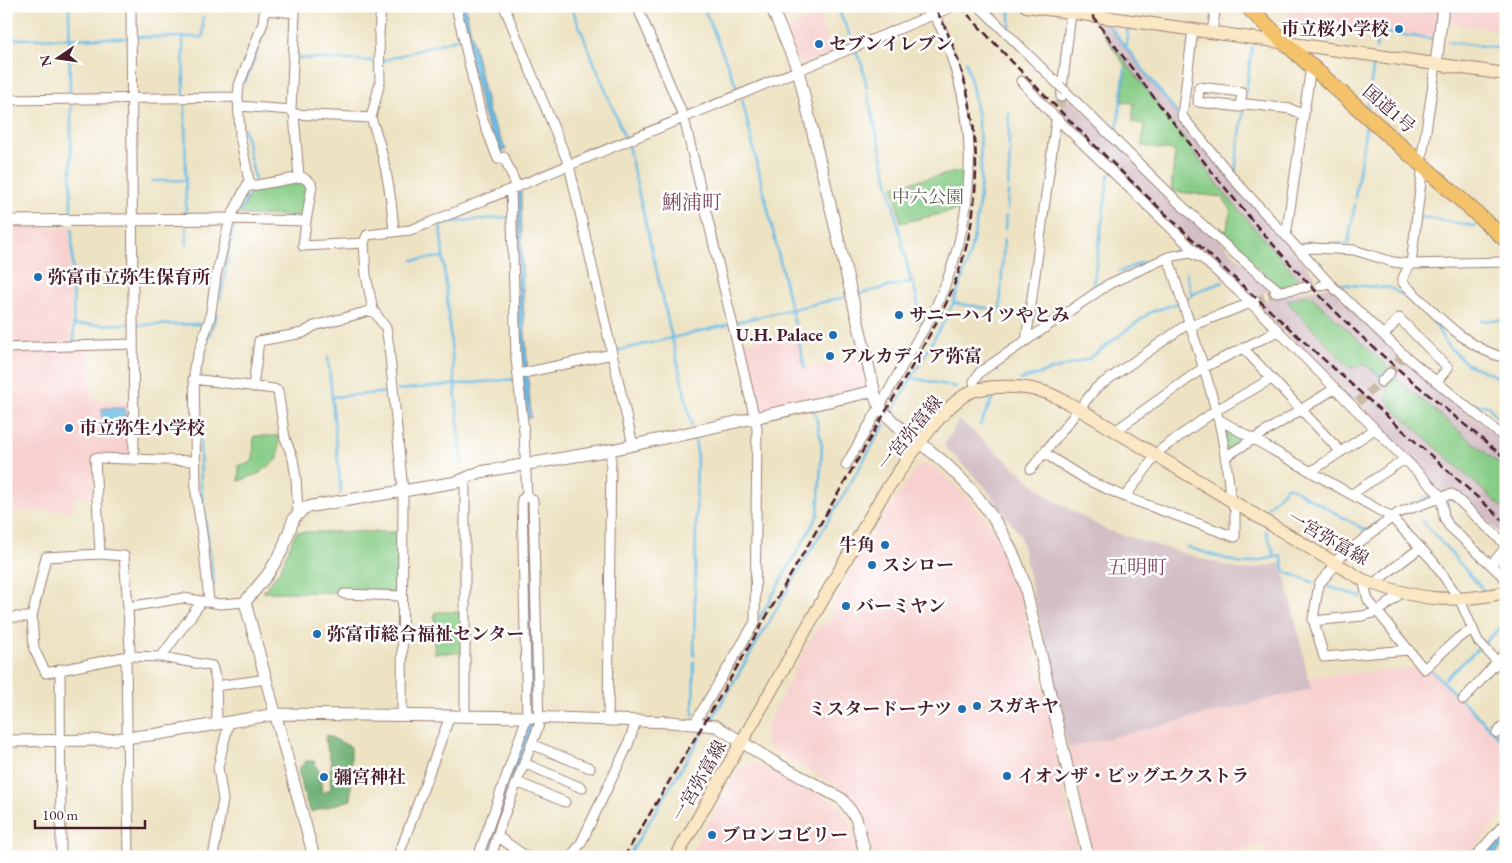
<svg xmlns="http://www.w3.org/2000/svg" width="1512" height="863" font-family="'EB Garamond','Noto Serif JP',serif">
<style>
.built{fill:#f7d0cf}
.industrial{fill:#d2bec5}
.green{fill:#88cd87;stroke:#697659}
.forest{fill:#6eb074;stroke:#5c6850}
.water{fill:#6abce5;stroke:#5a6e88}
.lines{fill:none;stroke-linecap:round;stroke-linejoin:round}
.stream{stroke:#6abce5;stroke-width:2.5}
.minor-tunnel{stroke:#ccbca5;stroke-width:9;stroke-dasharray:9 4.5;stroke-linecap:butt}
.minor-casing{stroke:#9c8177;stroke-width:11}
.tertiary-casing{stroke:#9c8177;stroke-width:13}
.secondary-casing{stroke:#9c8177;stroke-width:14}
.trunk-casing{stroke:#9c8177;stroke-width:17}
.minor{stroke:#fff;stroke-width:9}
.tertiary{stroke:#fff;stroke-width:11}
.secondary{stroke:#fae7c3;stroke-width:12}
.trunk{stroke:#f3c26a;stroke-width:15}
.rail{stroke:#4a1f2b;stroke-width:2.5;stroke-dasharray:8 4;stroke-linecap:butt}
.minor-bridge-casing{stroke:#9c8177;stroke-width:11;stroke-linecap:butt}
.minor-bridge{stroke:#fff;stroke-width:9}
.poi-dot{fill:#1f6fb2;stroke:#fff;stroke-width:2}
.labels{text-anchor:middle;stroke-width:5;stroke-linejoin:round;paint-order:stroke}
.poi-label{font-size:18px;font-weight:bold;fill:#4a1f2b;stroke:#fff;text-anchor:start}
.street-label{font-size:18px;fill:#4a1f2b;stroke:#fff}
.park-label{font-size:18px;fill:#605c4b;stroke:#fff}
.quarter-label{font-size:20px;fill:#814a61;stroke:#fff}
</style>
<rect width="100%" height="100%" fill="#fff"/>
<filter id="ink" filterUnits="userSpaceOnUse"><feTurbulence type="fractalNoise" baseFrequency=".02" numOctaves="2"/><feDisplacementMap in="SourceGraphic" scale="10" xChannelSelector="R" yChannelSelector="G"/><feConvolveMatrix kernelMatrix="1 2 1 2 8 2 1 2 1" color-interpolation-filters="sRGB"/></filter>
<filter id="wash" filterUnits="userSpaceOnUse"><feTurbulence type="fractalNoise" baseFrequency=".0096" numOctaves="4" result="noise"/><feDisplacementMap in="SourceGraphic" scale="20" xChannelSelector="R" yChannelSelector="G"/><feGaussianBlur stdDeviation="1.12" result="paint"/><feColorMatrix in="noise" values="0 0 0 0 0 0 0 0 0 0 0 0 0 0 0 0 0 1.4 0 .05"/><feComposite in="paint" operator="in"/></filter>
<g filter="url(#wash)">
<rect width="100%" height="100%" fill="#ede3c3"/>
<path class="built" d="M1290,6H1439L1435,38L1288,19Z
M1450,6H1506V49L1500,48L1502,31L1448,22Z
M818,16L833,53L803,65H800L785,30Z
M6,228H70L71,344L6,346Z
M795,331L804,369L860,357L867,385L864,388L758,413L739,345Z
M89,349L91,400L131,402V453L129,456L93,455L92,496L73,497V510L6,512V350Z
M928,463L956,486L971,502L997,534L1012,564L1056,742L1059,772L1079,857H874L863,816L844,789L833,785L767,746L764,731L805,650L819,625L828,623L833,613L832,606L885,513L919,465Z
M1418,668L1430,670L1506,747V812L1466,857H1260L1281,812L1266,843L1212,857H1092L1068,748L1310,689L1308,677Z
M754,763L833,801L841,809L852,827L859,857H689L739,768Z"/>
<path class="industrial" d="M1094,20L1105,22L1210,155L1315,276L1314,284L1289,287Z
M1064,92L1270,288V291L1250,299L1131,187L1060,117Z
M1331,287L1400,354L1398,356L1403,361L1506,443V538L1454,492L1442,491L1362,408L1366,400L1360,394L1351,398L1256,305L1274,295Z
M959,420L1050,498L1106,530L1243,571L1282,563L1311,689L1068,748L1020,535L985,487L944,445Z"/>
<path class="green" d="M1094,20L1225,194L1304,285L1279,287L1216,233L1220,227L1226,232L1231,209L1222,197L1171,191L1175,151L1142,146L1144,124L1132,122L1134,103L1122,102L1126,67Z
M966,170L962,209L901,223L893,186Z
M294,182H301L307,188L303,213L300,216L240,215L252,190Z
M1309,294L1391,370L1381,376L1365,365L1350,368L1287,301Z
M1393,376L1506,470V511L1395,410L1385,397L1388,393L1384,385Z
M1223,424L1247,440L1230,451L1227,450Z
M254,436H279L278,459L260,473L239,481V465L248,464L253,460Z
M296,532H399V593L263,592L280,570Z
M435,612H463V653H434Z"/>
<path class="forest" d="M327,735L351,747V800L311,812L306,801L298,770L306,761H314L320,774L322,793L331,789L330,770L332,766L325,739Z"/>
<path class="water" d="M458,6H465L489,113L506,150L499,153L483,114Z
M521,191L523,303L531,418H526L518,331V209L516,194Z
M102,408H125V435H109V419L102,418Z
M525,503H530L535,723L487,857H482L529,723Z
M1506,829V842L1493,857H1481Z"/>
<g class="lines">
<path class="stream" d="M69,6L70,95
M571,6L625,138
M703,6L738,90
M837,6L853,43
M1134,13L1135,6
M1107,23L1180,117
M1010,33V7
M135,37H203V17
M183,37L184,95
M6,39L128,38
M1448,42L1506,49
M1126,46L1128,28
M1376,49L1378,32L1434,39
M855,50L862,65L867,88
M296,58L376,61
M382,61L460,38
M245,82L264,32
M867,92L911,281
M1246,92L1252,47
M742,99L805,368
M185,102L186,213
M71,106V214
M1368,106L1374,60
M244,128L255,180
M1114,135L1117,130L1125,68
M628,146L692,426
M1009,146V113
M1235,174L1243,111
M153,181L185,180
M1008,187L1010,151
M1355,198L1366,126
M1007,209L1008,192
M240,212L247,197
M1420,217L1475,226
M186,228L187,244
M72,229L74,344
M1005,229L1006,216
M1300,243H1321
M1331,244H1348L1355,204
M228,253L235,225
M1170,253L1185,248L1179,242
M413,260L443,257
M1119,272L1143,262
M1186,272L1192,295
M1337,284L1390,288L1406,297L1433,320L1446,344L1467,364L1506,380
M1093,287L1109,174
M858,294L913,281L922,323
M1186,299L1201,290L1223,282
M220,300L228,257
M953,303C986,226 989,142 966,62
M1000,310L1004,238
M936,313L948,314L953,303L1025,314
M1033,316L1049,318L1105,280
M1481,321L1506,320
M736,322L845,297
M73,325L128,324
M136,325L200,324
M206,343L217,314
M616,351L727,325
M328,357L341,494
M198,374L204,351
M913,378L956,387
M1378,378L1383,373
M1020,380L1088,359L1151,312L1178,303
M397,390L515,379
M199,397L201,488L214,585
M332,397L390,392
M1351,399L1357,397
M1467,403L1488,406L1506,428
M892,413L948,314
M980,425L994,395
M462,463L440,223L508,217
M1421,499L1430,496
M1447,500L1450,519L1459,530
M1409,504L1416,502
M1263,512L1288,486L1367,531L1384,517
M1422,520L1484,591
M1266,531L1275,557
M1187,547L1242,564L1281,556L1285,572L1313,582
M1497,564L1502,569
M1323,585L1361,597
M759,619L818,515L822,446L815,412
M1485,642L1506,623
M694,656L697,452L695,440
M1430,669L1506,744
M1445,679L1479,648
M693,715L694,662
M712,719L885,424
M628,857L704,731"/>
</g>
</g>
<g filter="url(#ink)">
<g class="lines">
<path class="minor-tunnel" d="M1056,121L1061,97
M1256,301L1272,294
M1390,373L1401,358
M1358,402L1381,382"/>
<g class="minor-casing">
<path id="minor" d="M131,6L134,460
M456,6L481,115L498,159L504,157L517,187
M504,6L569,165L633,445
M637,6L684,118L757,428L755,622L694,724
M979,6L1060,86
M266,10L295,13L291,110
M1193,30L1182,116L1238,184L1286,236
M1212,32L1216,6
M1311,66L1286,236L1330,284L1320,286
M1021,81L1050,112L1199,255
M1065,91L1179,203L1226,246L1279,291
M1061,97L1071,13
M6,100L238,97
M239,106L291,110L294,114L371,118C385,155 391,192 394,231
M1240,107L1242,92L1199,87L1198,102L1240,107L1247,104L1291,109L1303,115
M294,114L299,177
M371,118L380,82L379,34L381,6
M1421,163L1436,64
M246,187L302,177L311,183L312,187L306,221
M230,219L306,221L303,246L364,243
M1300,251L1312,248L1354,250L1393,262L1410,264L1506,262
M1168,257C1185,312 1205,366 1219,422C1225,448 1228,475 1231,501L1235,510V537L1125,497L1087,480L1044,453L1096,388L1189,323L1193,325L1256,301
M1410,264L1403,278V283C1433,310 1465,349 1506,358
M1411,264L1423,165
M1330,284L1404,355L1506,439
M1275,292L1307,287
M1384,335L1399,318L1448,368L1436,382
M1026,341L1056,121
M6,348L133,344
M1243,348L1341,452
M519,374L612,354
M193,379L274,389L278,391L285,438L293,459L296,478L298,513
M1381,382L1390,373
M253,387L259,341L303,333L314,326L373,310
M975,390L974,381L980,372L1109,284L1168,257L1190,253L1203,259L1250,302L1441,496L1444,517L1449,526L1506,579
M1218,419L1391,517L1433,561L1460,600L1478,641L1506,671
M1115,431L1203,368L1278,331
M1225,457L1334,389
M846,465C869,426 891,387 913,347C921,333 931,319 937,304C970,233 980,147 956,72C949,49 943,24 927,6
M1031,469L1044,453
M1312,471L1375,429
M1352,494L1405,459
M1125,497L1160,450L1215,411L1271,379
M100,554L95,458L196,461
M1491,565L1506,547
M1363,580L1368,600L1424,669L1458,638L1473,629
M1374,583L1420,548
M344,594L402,596
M209,601L203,541L196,493L194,367L210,318L216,276L230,219L249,181L240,136L238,97L239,85L263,23L265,6
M128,607L130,651L126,659L129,857
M6,617H32L46,557L100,554L124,556L128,607L183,598L220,604L245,602
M32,617L34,649L46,673L128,656L161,657L212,666L216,680L217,725
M1313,621L1362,616L1378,612L1401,593
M1409,650L1324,657L1313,619L1319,584L1333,568L1339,558L1398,513L1448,495L1452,494L1506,545
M161,657L202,601
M60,669L61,857
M216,686L267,679
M1463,700L1506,652
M402,715L403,491L389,346L386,328L373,310L366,275L364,243L367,235L410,230L424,225L954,6
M465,717V480
M608,720L611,450
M1497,733L1506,723
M531,744L590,768
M524,763L582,788
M517,782L565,802
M497,836L527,857
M213,857L223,800L218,767L229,722
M398,857L450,716
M478,857L527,717L522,499L527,496L524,432L516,358L511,189
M491,857L502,821L539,725L533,500L527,496
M571,857L581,843L628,745L636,721
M1475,857L1506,822"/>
</g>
<g class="tertiary-casing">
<path id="tertiary" d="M771,6L798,70L877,402C889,423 914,438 933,453C977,489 1009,531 1025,586L1088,857
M1436,64L1443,6
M6,221L230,219
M6,741L107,740L158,734L276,714L527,717L670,722L716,726L772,761L842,799L856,818L866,857
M314,857L245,602L268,574L282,551L294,518L305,508L312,506L457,482L480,472L611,450L874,391"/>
</g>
<g class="secondary-casing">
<path id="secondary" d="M1026,6L1506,74
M676,857L882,496C901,470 946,397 976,390C996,385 1021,386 1041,391C1054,394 1067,403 1079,409L1363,580C1416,599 1450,605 1506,592"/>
</g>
<g class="trunk-casing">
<path id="trunk" d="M1247,6L1283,41L1506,240"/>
</g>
<use href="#minor" class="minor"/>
<use href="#tertiary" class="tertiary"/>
<use href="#secondary" class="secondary"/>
<use href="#trunk" class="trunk"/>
<path class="rail" d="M960,6C1129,191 1320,355 1506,523
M1085,6C1164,111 1242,217 1334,310C1388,364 1448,410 1506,459
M624,857L719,698L911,368C928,337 947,307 958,274C989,186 979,87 934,6"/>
<g class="minor-bridge-casing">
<path id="minor-bridge" d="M1060,86L1065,91"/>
</g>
<use href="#minor-bridge" class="minor-bridge"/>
</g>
</g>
<g class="poi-dot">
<circle cx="1399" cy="29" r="5"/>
<circle cx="819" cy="44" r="5"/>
<circle cx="38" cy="277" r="5"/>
<circle cx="899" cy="315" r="5"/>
<circle cx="833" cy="335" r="5"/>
<circle cx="830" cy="356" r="5"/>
<circle cx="69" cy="428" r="5"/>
<circle cx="885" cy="545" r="5"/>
<circle cx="872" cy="565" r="5"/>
<circle cx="846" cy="606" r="5"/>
<circle cx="317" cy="634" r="5"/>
<circle cx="977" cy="706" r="5"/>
<circle cx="962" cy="709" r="5"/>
<circle cx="1007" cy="776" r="5"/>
<circle cx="324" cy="777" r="5"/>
<circle cx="712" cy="835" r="5"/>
</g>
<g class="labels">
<g class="poi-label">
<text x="1389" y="35" text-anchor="end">市立桜小学校</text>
<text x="829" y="50">セブンイレブン</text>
<text x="48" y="283">弥富市立弥生保育所</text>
<text x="909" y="321">サニーハイツやとみ</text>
<text x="823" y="341" text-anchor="end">U.H. Palace</text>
<text x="840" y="362">アルカディア弥富</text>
<text x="79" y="434">市立弥生小学校</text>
<text x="875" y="551" text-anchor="end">牛角</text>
<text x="882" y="571">スシロー</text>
<text x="856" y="612">バーミヤン</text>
<text x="327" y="640">弥富市総合福祉センター</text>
<text x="987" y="712">スガキヤ</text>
<text x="952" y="715" text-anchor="end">ミスタードーナツ</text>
<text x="1017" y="782">イオンザ・ビッグエクストラ</text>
<text x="334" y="783">彌宮神社</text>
<text x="722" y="841">ブロンコビリー</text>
</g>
<g class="street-label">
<text transform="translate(1389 109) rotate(41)" y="6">国道1号</text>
<text transform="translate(910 433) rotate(-51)" y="6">一宮弥富線</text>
<text transform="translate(1328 538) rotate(30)" y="6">一宮弥富線</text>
<text transform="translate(699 781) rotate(-60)" y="6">一宮弥富線</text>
</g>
<g class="park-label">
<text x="928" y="203">中六公園</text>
</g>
<g class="quarter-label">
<text x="692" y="209">鯏浦町</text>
<text x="1137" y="574">五明町</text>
</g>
</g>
<rect width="1512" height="863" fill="none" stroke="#fff" stroke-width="25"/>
<g transform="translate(58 58) rotate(257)" stroke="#ffffff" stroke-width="4" paint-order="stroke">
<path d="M0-4L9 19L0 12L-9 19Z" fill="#4a1f2b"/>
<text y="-8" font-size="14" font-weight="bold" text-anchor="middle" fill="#4a1f2b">N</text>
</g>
<path d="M35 820v8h110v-8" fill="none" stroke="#4a1f2b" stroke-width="2.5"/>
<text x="42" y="820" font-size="15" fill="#4a1f2b" stroke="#ffffff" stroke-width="4" paint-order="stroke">100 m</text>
</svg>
